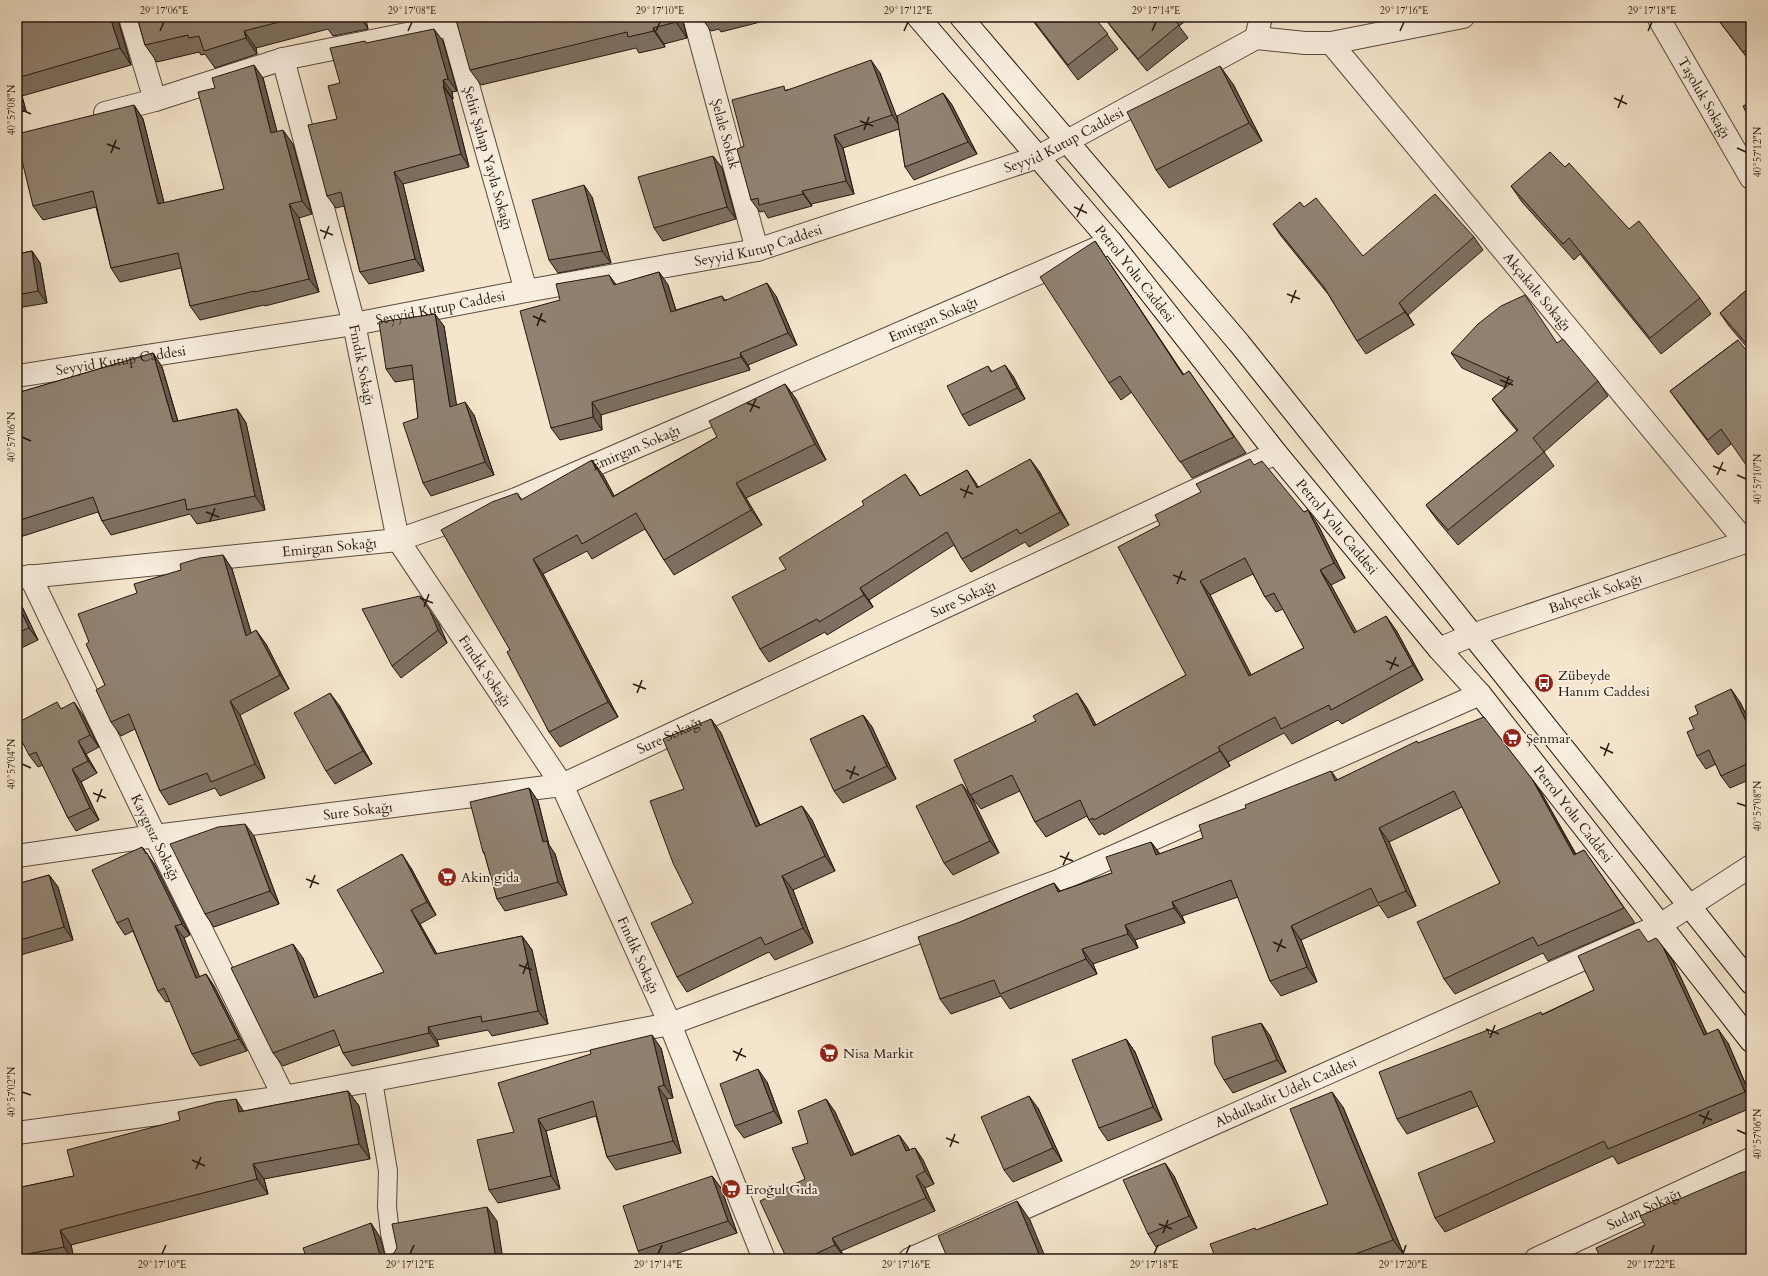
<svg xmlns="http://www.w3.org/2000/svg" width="1768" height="1276" font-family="Cardo,serif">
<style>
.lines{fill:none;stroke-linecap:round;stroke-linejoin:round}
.service-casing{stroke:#594a3e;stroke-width:20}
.minor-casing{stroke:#594a3e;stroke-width:24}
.secondary-casing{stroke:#25170f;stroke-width:24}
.service{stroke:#f8eede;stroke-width:18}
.minor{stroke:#f8eede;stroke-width:22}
.secondary{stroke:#f8eede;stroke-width:22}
.wall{fill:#7d7061;stroke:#25170f;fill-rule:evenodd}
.shaded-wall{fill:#665b4f;stroke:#25170f}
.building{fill:#918271;stroke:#25170f;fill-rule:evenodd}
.ticks{fill:none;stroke:#25170f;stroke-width:1.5}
.labels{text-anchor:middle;stroke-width:4;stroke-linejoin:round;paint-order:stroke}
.street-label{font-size:14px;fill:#25170f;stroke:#f8eede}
.poi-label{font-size:14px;fill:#25170f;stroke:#f8eede;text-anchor:start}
.neatline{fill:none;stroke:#25170f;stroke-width:1.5}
.ticks-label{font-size:10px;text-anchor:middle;fill:#25170f}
</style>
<rect width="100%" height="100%" fill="#f4e5cc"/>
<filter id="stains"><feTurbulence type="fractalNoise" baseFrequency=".005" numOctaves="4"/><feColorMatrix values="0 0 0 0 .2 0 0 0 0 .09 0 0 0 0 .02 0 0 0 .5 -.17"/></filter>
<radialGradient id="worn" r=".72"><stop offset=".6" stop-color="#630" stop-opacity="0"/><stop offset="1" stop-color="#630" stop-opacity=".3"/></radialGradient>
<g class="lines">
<g class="service-casing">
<path id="service" d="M373,1081L388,1171L387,1207L390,1233L396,1259"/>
</g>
<g class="minor-casing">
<g id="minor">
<path d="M130,17L155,100"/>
<path id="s1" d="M694,17L757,250"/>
<path id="s2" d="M1658,17L1751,178"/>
<path id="s3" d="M451,25L526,291"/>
<path d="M1256,38L1261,17"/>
<path id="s4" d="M1331,43L1745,541"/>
<path id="s5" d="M283,59L354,324L398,540L562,785L670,1024L764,1259"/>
<path d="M105,113L155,100L283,59L451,25L479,17"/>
<path id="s6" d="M17,376L354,324L526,291L757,250L1038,157L1256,38L1305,43H1331L1463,17"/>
<path id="s7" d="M30,576L155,836L284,1097"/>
<path id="s8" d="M17,578L398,540L516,499L1111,242"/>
<path id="s9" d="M1439,649L1472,635L1751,540"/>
<path id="s10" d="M17,856L155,836L562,785L1276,453"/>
<path d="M17,1133L284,1097L670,1024L1058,881L1480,694"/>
<path id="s11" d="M910,1259L1660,925L1751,866"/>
<path id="s12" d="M1536,1259L1751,1159"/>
</g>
</g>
<g class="secondary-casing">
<g id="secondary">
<path id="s13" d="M918,17L1111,242L1276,453L1439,649L1480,694L1751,1041"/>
<path d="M961,17L1239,343L1751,983"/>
</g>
</g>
<use href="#service" class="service"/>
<use href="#minor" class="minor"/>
<use href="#secondary" class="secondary"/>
</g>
<path class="wall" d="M17,17H118V20L131,65L22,96L26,111L17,113Z
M137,17H365L368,29L333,36L328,29L256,48L257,54L215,68L205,54L201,55L199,52L157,62L145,45Z
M682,17L687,38L664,44L665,47L639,53L636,48L481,85L470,70Z
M701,17H780L721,32L719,29L711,31Z
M1030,17H1094L1118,49L1078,80Z
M1110,17H1191L1179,26L1188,38L1147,71L1115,32L1106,20Z
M1716,17H1751V63Z
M443,41L457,91L452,92L453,99H452L469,167L403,184L424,271L369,284L360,272L344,206L336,208L327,196L337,119L340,83L367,43Z
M880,73L897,119L943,93L952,105L977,154L914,180L905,167L899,129L843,148L854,194L811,204L812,206L768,218L764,211L760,212L751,200L744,146L786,90Z
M263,78L277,132L293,144L312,214L299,218L319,292L265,306L264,305L200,320L190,306L181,268L120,282L111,268L96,207L43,220L33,206L134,105L143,119L164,203L224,189Z
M1233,84L1262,141L1169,188L1156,170Z
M713,156L722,168L736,219L663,241L654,228Z
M1565,167L1700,298L1711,314L1661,354L1580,254L1574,260L1522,202L1511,186Z
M592,197L611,263L558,273L549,260Z
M1304,207L1363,256L1474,237L1483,250L1408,315L1414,325L1366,354L1357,341L1328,294L1281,236L1273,224Z
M1095,241L1106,258L1184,375L1189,371L1246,453L1192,478L1132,392L1121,400L1109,383Z
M32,251L40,263L47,303L17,308V254Z
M659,272L668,285L676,310L722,296L725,300L776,296L797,345L748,365L750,370L601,415L602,430L560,440L551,428L616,285Z
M1751,286V352L1729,326L1720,313Z
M444,326L456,405L474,415L494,475L431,496L423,483L418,418L414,379L395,382L386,369Z
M1738,340L1731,444L1718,455L1681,406L1670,391Z
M1558,343L1598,381L1608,396L1544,452L1554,466L1458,545L1437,520L1426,505L1517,431L1503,414L1492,399L1506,388L1462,368L1451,353Z
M153,353L162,367L178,421L237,409L246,423L265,510L197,524L190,514L111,535L102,521L98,512L17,538V393Z
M988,366L992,372L1013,376L1025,399L969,426L962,415Z
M785,384L796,399L826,460L746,498L762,525L674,575L664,560L645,529L592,559L587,551L543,574L618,717L560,747L549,732L510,650L517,493L522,500L603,475L614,496L717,437Z
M1254,465L1304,512L1308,510L1318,525L1345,578L1331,585L1356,632L1396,630L1423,680L1342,724L1338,720L1292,744L1284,733L1228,762L1230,766L1104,835L1103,833L1099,835L1089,820L1087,816L1046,837L1035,822L1020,791L981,809L970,795L1036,721L1077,693L1087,708L1096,725L1186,675L1160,525ZM1253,574L1265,597L1276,612L1283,609L1304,648L1251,675L1210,595Z
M967,470L978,487L1039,471L1069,525L1029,547L1025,542L971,572L962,559L954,545L869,600L873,607L827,635L825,632L769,662L760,649L786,569L914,486L920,496Z
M223,555L232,569L251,633L266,644L289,689L240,715L265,778L220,796L215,788L169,805L160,791L135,729L121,736L111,722L105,685L89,642L137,593L181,570Z
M17,596L38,640L17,650Z
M439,624L447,643L401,678L392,666Z
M1740,702L1751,725V779L1730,788L1721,776L1716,764L1706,769L1697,756L1694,729Z
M339,705L372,764L335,784L326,771Z
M62,708L83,715L99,747L86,754L97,773L81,782L99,820L76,831L68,818L43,765L38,767L29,755Z
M863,715L872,727L896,779L843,803L834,791Z
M711,719L721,733L760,825L802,806L812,820L835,871L793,890L813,943L775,960L769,952L687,992L677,977L693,903L684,789Z
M1418,743L1532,779L1542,794L1576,854L1584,850L1635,923L1548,961L1543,953L1455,994L1444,979L1500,883L1462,807L1389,842L1416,906L1388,918L1379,905L1301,940L1317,982L1281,996L1270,981L1238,897L1182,916L1185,923L1135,940L1138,948L1093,964L1097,974L1010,1009L1001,996L951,1014L940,999L960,922L1054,883L1060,891L1112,873L1151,842L1160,854L1203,838L1337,780Z
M529,788L538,801L549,845L555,854L567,895L505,911L497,899L485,855L483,852Z
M971,796L999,853L953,875L944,863Z
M254,836L279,904L214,927L205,914Z
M142,847L155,865L190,935L184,938L199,977L206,974L214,986L247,1051L200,1066L192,1054L170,1001L166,1002L158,991L133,931L125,935L117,923Z
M411,868L436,915L420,924L437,954L522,936L532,950L548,1024L492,1036L488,1030L437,1040L439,1046L352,1066L343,1053L340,1045L283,1066L273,1053L303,958L318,997L384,972Z
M49,875L58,887L73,940L17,956V884Z
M1648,942L1663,947L1673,961L1707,1034L1728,1043L1751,1097V1108L1618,1164L1613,1156L1445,1232L1435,1218L1495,1142L1478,1106L1407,1134L1397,1119L1490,1034L1543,1014L1594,990Z
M1261,1023L1270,1036L1286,1072L1233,1093L1224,1080Z
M1126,1039L1135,1052L1162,1120L1108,1141L1099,1128Z
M661,1048L673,1098L667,1099L681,1153L616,1170L607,1157L596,1116L546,1131L560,1189L498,1203L489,1190L514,1132Z
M767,1082L782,1123L744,1138L735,1126Z
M348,1091L359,1106L370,1159L264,1179L268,1194L71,1245L74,1259H17V1188L74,1176L244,1111Z
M826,1099L835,1112L854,1154L899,1135L909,1150L915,1148L923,1160L934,1184L925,1188L935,1211L841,1251L844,1257L840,1259H787L805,1179L808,1143Z
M1343,1107L1404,1255L1394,1259H1216L1257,1230L1328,1204Z
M1038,1108L1062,1161L1013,1182L1004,1170Z
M712,1176L721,1188L737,1233L661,1259H644L638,1251Z
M1174,1176L1197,1228L1156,1247L1148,1234Z"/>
<path class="shaded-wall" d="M110,17H118V20L131,65L120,48Z
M360,17H365L368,29Z
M675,17H682L687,38L676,22Z
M653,28L664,44L665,47L654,31Z
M434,29L443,41L457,91L448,79Z
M244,31L256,48L257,54L246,38Z
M871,60L880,73L901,128L892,115Z
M254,65L263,78L281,147L271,133Z
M1220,66L1233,84L1262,141L1249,123Z
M443,80L452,92L453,99L444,86Z
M443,86L452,99L469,167L461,154Z
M17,88L22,96L26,111L17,99Z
M943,93L952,105L977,154L968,142Z
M134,105L143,119L168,218L158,204Z
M283,130L293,144L312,214L302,201Z
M834,135L843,148L854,194L846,181Z
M713,156L722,168L736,219L727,207Z
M394,172L403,184L424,271L415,259Z
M584,185L592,197L611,263L602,251Z
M802,191L811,204L812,206L803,194Z
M289,204L299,218L319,292L309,279Z
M1095,241L1106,258L1195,392L1183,375Z
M32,251L40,263L47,303L38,291Z
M659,272L668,285L680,324L671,312Z
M609,275L618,287L614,285Z
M767,283L776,296L797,345L788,333Z
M1399,303L1408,315L1414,325L1405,312Z
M435,314L444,326L459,420L450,407Z
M153,353L162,367L182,436L173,422Z
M740,353L748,365L750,370L741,357Z
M1005,365L1013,376L1025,399L1017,388Z
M785,384L796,399L826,460L815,444Z
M465,402L474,415L494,475L485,462Z
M592,402L601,415L602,430L593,417Z
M237,409L246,423L265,510L255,496Z
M1030,459L1039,471L1069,525L1060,512Z
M592,460L603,475L623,512L613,497Z
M967,470L976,483L986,501L977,488Z
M905,474L914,486L928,509L920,496Z
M736,483L746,498L762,525L751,510Z
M1308,510L1318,525L1345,578L1334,563Z
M223,555L232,569L256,649L246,636Z
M533,559L543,574L618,717L608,702Z
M1320,570L1331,585L1365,647L1354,633Z
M1200,581L1210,595L1259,690L1249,676Z
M860,588L869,600L873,607L864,595Z
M17,596L38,640L29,628L17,602Z
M420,596L439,624L447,643L438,630Z
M1386,616L1396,630L1423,680L1413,665Z
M256,630L266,644L289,689L280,675Z
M1731,689L1740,702L1751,725V732Z
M330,693L339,705L372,764L363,751Z
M1077,693L1087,708L1104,741L1094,726Z
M230,701L240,715L265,778L255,764Z
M74,702L83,715L99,747L90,735Z
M863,715L872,727L896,779L887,766Z
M711,719L721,733L766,841L756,827Z
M78,741L86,754L97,773L88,761Z
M1218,747L1228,762L1230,766L1220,751Z
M72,769L81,782L99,820L90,808Z
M1331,771L1342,786L1335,781Z
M1532,779L1542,794L1584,870L1574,855Z
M962,784L971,796L999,853L990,841Z
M529,788L538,801L549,845L555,854L567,895L558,882L543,842Z
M802,806L812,820L835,871L825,856Z
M245,824L254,836L279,904L270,891Z
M1379,828L1389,842L1416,906L1406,891Z
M1151,842L1162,857L1156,855Z
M142,847L155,865L190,935L182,924Z
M402,854L411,868L436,915L427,902Z
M49,875L58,887L73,940L64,927Z
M782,876L793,890L813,943L803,928Z
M1054,883L1065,898L1058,892Z
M1172,902L1182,916L1185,923L1174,908Z
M411,910L420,924L445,968L435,954Z
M1125,925L1135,940L1138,948L1128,934Z
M175,926L184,938L205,990L196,978Z
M1291,926L1301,940L1317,982L1307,967Z
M522,936L532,950L548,1024L538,1011Z
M293,944L303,958L324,1012L314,998Z
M1663,947L1673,961L1714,1049L1704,1035Z
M1082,949L1093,964L1097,974L1086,959Z
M206,974L214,986L247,1051L239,1039Z
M1261,1023L1270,1036L1286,1072L1277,1060Z
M428,1027L437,1040L439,1046L429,1033Z
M1718,1029L1728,1043L1751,1097V1100L1745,1092Z
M652,1035L661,1048L673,1098L664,1085Z
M1126,1039L1135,1052L1162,1120L1153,1107Z
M758,1069L767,1082L782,1123L774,1111Z
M658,1087L667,1099L681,1153L673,1141Z
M348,1091L359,1106L370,1159L359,1144Z
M1332,1092L1343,1107L1404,1255L1393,1240Z
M1029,1096L1038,1108L1062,1161L1053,1148Z
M236,1099L246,1115L239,1112Z
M826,1099L835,1112L860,1168L851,1156Z
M538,1119L546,1131L560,1189L551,1176Z
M899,1135L908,1147L915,1164L906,1151Z
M915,1148L923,1160L934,1184L925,1171Z
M1165,1163L1174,1176L1197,1228L1189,1216Z
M253,1164L264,1179L268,1194L257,1179Z
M712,1176L721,1188L737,1233L728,1221Z
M916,1176L925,1188L935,1211L926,1198Z
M1017,1201L1030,1220L1046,1259H1041Z
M487,1207L497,1221L503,1259H496Z
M371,1223L380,1237L386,1259L379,1252Z
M60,1230L71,1245L74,1259H72L64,1247Z
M832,1238L841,1251L844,1257L835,1245Z"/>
<path class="building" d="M17,17H110L120,48L17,78Z
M137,17H299L244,31L246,38L204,51L199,36L189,38L188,35L145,45Z
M321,17H334L321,20Z
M472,17H675L676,22L653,28L654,31L628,37L627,32L470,70L456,20Z
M1031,17H1094L1108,34L1068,65Z
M1110,17H1172L1179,25L1138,59L1106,20Z
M1716,17H1751V46L1743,52Z
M434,29L448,79L443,80L444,86H443L461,154L394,172L415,259L360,272L341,192L327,196L308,125L337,119L328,86L340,83L330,48L365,41L366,43Z
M871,60L892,115L834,135L846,181L802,191L803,194L759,205L758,198L751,200L737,149L744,146L732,100L784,86L785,91Z
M254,65L271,133L283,130L302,201L289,204L309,279L255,292V291L190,306L178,253L111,268L93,191L33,206L17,140V134L134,105L158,204L224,189L198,92L215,88L212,78Z
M1220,66L1249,123L1156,170L1127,112Z
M943,93L968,142L905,167L897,116Z
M1751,102V123L1743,106Z
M1550,152L1565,167L1569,163L1629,229L1639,221L1700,298L1650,338L1569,238L1563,244L1511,186Z
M713,156L727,207L654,228L638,177Z
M584,185L602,251L549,260L532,200Z
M1435,194L1474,237L1399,303L1405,312L1357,341L1324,287L1273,224L1300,202L1304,207L1316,198L1363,256Z
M1095,241L1183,375L1189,371L1234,437L1180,462L1120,376L1109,383L1040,277Z
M32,251L38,291L17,295V254Z
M659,272L671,312L722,296L724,301L767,283L788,333L740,353L741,357L592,402L593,417L551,428L520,311L560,300L556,284L609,275L614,285Z
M1751,286V339L1746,343L1720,313Z
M1525,295L1557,343L1563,339L1598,381L1533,438L1544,452L1448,530L1426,505L1518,430L1492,399L1513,381L1451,353L1478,324L1501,306Z
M435,314L450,407L465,402L485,462L423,483L403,423L418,418L412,365L386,369L379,322Z
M1738,340L1751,356V472L1721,429L1708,440L1670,391Z
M153,353L173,422L237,409L255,496L187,510L185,499L102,521L93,497L17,521V393Z
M1005,365L1017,388L962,415L947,386L988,366L991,372Z
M785,384L815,444L736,483L751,510L664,560L636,513L582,544L577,535L533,559L608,702L549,732L507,652L510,650L441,530L492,502L517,493L521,500L592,460L613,497L717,437L709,421Z
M1030,459L1060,512L1020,534L1017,529L962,559L947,532L860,588L864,595L819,622L817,619L760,649L732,597L786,569L779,558L864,505L862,501L905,474L920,496L967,470L977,488Z
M1250,459L1254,465L1262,461L1304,512L1308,510L1334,563L1320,570L1354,633L1386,616L1413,665L1331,710L1329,705L1281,729L1275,717L1218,747L1220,751L1094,820L1093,818L1089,820L1080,800L1035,822L1012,775L970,795L954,760L1036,721L1033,716L1077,693L1094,726L1186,675L1118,547L1160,525L1155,515L1201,492L1196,484ZM1245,558L1265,597L1274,593L1304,648L1249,676L1200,581Z
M223,555L246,636L256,630L280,675L230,701L255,764L211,782L207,773L160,791L129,714L111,722L96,690L105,685L86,644L89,642L78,614L137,593L134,584L181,570L180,564L200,558Z
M420,596L430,611L438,630L392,666L362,609Z
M17,602L29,628L17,633Z
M1731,689L1751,732V762L1721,776L1709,750L1697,756L1687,732L1694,729L1689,718L1698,714L1695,706Z
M330,693L363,751L326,771L294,713Z
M57,702L61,709L74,702L90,735L78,741L88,761L72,769L90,808L68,818L36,752L29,755L17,732V723Z
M863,715L887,766L834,791L810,739Z
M1484,717L1532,779L1574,855L1584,850L1624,908L1538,946L1533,937L1444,979L1417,922L1500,883L1454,791L1379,828L1406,891L1378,903L1371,888L1291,926L1307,967L1270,981L1231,880L1172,902L1174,908L1125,925L1128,934L1082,949L1086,959L1000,994L994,980L940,999L918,937L960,922L1054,883L1058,892L1112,873L1106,857L1151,842L1156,855L1203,838L1199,825L1246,808L1245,805L1331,771L1335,781L1417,741L1418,743Z
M711,719L756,827L802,806L825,856L782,876L803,928L765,945L761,937L677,977L651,923L693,903L673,863L650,801L684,789L663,739Z
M962,784L990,841L944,863L916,806Z
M529,788L543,842L547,841L558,882L497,899L484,852H483L470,802Z
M245,824L270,891L205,914L170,844L218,827Z
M142,847L146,854L147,853L182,924L175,926L196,978L206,974L239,1039L192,1054L164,988L158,991L128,918L117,923L92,870Z
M402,854L427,902L411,910L435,954L522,936L538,1011L482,1022L481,1016L428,1027L429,1033L343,1053L334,1030L273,1053L231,968L293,944L314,998L384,972L337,890Z
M49,875L64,927L17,941V884Z
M1639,929L1648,942L1656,938L1663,947L1704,1035L1718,1029L1745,1092L1608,1149L1604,1141L1435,1218L1418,1173L1495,1142L1471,1091L1397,1119L1379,1072L1488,1030L1489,1034L1541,1012L1542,1015L1594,990L1578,956Z
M1261,1023L1277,1060L1224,1080L1215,1064L1212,1037Z
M652,1035L664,1085L658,1087L673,1141L607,1157L593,1101L538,1119L551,1176L489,1190L477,1140L514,1132L498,1083L591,1054L590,1050Z
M1126,1039L1153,1107L1099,1128L1072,1060Z
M758,1069L774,1111L735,1126L720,1084Z
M348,1091L359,1144L253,1164L257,1179L60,1230L64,1247L17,1256V1188L74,1176L67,1150L180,1120L178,1112L216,1102L236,1099L239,1112Z
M1332,1092L1393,1240L1342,1259H1216L1210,1244L1255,1228L1256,1230L1328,1204L1290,1109Z
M1029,1096L1053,1148L1004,1170L981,1117Z
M826,1099L851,1156L899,1135L906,1151L915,1148L925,1171L916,1176L926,1198L832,1238L835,1245L804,1259H787L760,1201L805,1179L792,1148L808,1143L798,1111Z
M1165,1163L1189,1216L1148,1234L1123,1180Z
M1751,1170V1259H1601L1596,1248L1645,1225L1640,1216L1740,1173Z
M712,1176L728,1221L638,1251L623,1206Z
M1017,1201L1041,1259H948L938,1236Z
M487,1207L496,1259H307L303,1248L371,1223L379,1252L383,1255L389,1256L394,1253L397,1248L392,1224Z"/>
<path class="ticks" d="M160,31L164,22M408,31L412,22M656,31L660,22M904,31L908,22M1152,31L1156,22M1400,31L1404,22M1648,31L1652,22M1614,98L1627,104M1618,108L1623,95M22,110L31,114M860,121L873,126M864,130L869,117M107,144L120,149M1737,148L1746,152M111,153L116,140M1074,207L1087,213M1077,217L1083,204M320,230L333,235M324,239L329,226M1287,294L1300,299M1291,303L1296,290M533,316L546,322M537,326L542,313M1500,380L1513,385M1504,389L1509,376M747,403L760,408M750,412L756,399M22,437L31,441M1713,466L1726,471M1717,475L1723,462M1737,475L1746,479M960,489L973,494M964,498L969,485M206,512L219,517M210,521L215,508M1173,575L1186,580M1177,584L1182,571M420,598L433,603M424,607L429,594M1386,661L1399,666M1390,670L1396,657M633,684L646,689M637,693L642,680M1600,747L1613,753M1604,756L1609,743M22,764L31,768M846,770L859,775M850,779L855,766M93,793L106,798M97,802L102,789M1737,803L1746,806M1060,856L1073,861M1063,865L1069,852M306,879L319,884M310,888L315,875M1273,942L1286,948M1277,952L1282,939M519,965L532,970M523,974L528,961M1486,1029L1499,1034M1490,1038L1495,1025M733,1051L746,1057M736,1061L742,1048M22,1092L31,1095M1699,1115L1712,1120M1703,1124L1709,1111M1737,1130L1746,1134M946,1138L959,1143M950,1147L955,1134M192,1160L205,1166M196,1169L201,1157M1159,1224L1172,1229M1163,1233L1168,1220M162,1254L166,1245M410,1254L414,1245M658,1254L662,1245M906,1254L910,1245M1154,1254L1158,1245M1403,1254L1406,1245M1651,1254L1654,1245"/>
<defs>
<g id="bus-disc" transform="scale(1)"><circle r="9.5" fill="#8f2418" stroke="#f8eede"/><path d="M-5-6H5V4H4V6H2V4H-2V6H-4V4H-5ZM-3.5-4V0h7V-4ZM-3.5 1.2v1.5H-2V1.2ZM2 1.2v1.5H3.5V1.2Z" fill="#fff"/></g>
<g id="supermarket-disc" transform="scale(1)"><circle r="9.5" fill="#8f2418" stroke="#f8eede"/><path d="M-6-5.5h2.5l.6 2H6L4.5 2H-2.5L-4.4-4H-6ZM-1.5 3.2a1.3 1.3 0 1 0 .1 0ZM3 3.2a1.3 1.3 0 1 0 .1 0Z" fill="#fff"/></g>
</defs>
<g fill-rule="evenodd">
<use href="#bus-disc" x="1544" y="683"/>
<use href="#supermarket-disc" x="1512" y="738"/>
<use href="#supermarket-disc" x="447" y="877"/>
<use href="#supermarket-disc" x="829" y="1053"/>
<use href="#supermarket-disc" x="731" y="1189"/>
</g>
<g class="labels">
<g class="street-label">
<text dy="5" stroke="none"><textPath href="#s2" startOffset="93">Taşoluk Sokağı</textPath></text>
<text dy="5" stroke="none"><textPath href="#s1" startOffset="121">Şelale Sokak</textPath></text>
<text dy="5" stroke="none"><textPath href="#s6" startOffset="1077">Seyyid Kutup Caddesi</textPath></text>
<text dy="5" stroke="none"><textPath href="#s3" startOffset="138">Şehit Şahap Yayla Sokağı</textPath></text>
<text dy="5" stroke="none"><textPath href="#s6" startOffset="753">Seyyid Kutup Caddesi</textPath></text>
<text dy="5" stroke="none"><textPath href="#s13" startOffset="336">Petrol Yolu Caddesi</textPath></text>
<text dy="5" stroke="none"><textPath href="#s4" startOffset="323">Akçakale Sokağı</textPath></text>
<text dy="5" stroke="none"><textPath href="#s6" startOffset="429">Seyyid Kutup Caddesi</textPath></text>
<text dy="5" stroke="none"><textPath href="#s8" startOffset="962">Emirgan Sokağı</textPath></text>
<text dy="5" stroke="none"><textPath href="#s6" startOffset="105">Seyyid Kutup Caddesi</textPath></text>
<text dy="5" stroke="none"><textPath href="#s5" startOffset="316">Fındık Sokağı</textPath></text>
<text dy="5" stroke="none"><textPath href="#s8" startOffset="638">Emirgan Sokağı</textPath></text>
<text dy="5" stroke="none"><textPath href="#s13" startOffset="660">Petrol Yolu Caddesi</textPath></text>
<text dy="5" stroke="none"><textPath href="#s8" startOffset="314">Emirgan Sokağı</textPath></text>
<text dy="5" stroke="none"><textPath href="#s9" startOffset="166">Bahçecik Sokağı</textPath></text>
<text dy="5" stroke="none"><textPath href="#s10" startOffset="992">Sure Sokağı</textPath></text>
<text dy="5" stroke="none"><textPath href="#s5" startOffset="652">Fındık Sokağı</textPath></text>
<text dy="5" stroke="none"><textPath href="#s10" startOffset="668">Sure Sokağı</textPath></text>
<text dy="5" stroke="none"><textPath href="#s10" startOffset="344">Sure Sokağı</textPath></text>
<text dy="5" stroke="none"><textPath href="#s13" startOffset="1032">Petrol Yolu Caddesi</textPath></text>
<text dy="5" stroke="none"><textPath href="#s7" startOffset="290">Kaygısız Sokağı</textPath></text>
<text dy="5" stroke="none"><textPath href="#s5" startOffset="976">Fındık Sokağı</textPath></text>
<text dy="5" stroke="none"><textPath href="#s11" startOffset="411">Abdulkadir Udeh Caddesi</textPath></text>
<text dy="5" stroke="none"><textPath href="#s12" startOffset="119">Sudan Sokağı</textPath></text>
</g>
<g class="poi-label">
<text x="1558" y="680">Zübeyde<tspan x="1558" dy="16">Hanım Caddesi</tspan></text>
<text x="1526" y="743">Şenmar</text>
<text x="461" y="882">Akin gida</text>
<text x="843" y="1058">Nisa Markit</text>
<text x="745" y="1194">Eroğul Gıda</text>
</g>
</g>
<rect width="1768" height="1276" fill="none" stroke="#f4e5cc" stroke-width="44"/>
<rect x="22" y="22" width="1724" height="1232" class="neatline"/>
<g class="ticks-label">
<text x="164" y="14">29°17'06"E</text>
<text x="412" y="14">29°17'08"E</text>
<text x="660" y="14">29°17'10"E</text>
<text x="908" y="14">29°17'12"E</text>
<text x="1156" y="14">29°17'14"E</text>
<text x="1404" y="14">29°17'16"E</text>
<text x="1652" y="14">29°17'18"E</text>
<text transform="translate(11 110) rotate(-90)" y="4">40°57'08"N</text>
<text transform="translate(1757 152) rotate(-90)" y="4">40°57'12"N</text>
<text transform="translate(11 437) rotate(-90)" y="4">40°57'06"N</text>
<text transform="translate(1757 479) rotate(-90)" y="4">40°57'10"N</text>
<text transform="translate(11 764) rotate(-90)" y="4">40°57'04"N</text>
<text transform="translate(1757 806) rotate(-90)" y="4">40°57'08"N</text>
<text transform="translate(11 1092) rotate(-90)" y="4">40°57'02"N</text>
<text transform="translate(1757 1134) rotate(-90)" y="4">40°57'06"N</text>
<text x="162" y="1268">29°17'10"E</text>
<text x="410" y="1268">29°17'12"E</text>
<text x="658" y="1268">29°17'14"E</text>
<text x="906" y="1268">29°17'16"E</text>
<text x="1154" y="1268">29°17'18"E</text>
<text x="1403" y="1268">29°17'20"E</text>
<text x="1651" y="1268">29°17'22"E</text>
</g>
<rect width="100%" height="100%" filter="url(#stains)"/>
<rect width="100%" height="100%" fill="url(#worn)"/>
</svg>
